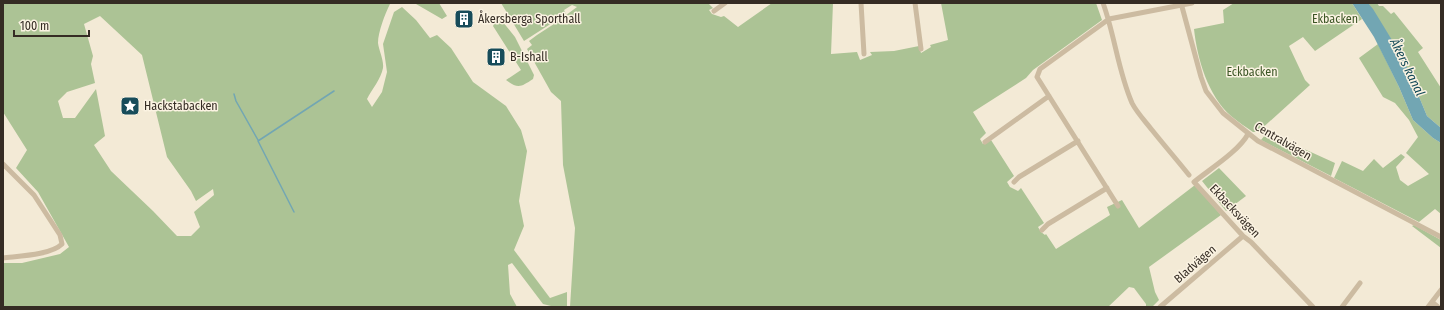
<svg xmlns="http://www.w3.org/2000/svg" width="1444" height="310" font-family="'Fira Sans Condensed',sans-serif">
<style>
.green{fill:#acc395;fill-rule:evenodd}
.water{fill:#72a6b3}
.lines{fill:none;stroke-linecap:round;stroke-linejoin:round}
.stream{stroke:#72a6b3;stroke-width:1.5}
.minor{stroke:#ccbba1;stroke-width:5}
.labels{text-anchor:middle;stroke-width:3;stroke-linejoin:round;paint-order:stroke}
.poi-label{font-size:12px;fill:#352c24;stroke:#fbf3e2;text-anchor:start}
.park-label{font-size:12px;fill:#3d5626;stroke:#fbf3e2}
.street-label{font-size:12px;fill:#352c24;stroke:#fbf3e2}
.water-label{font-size:13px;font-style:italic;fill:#174c5a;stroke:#fbf3e2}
</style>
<rect width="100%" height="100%" fill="#f3ead6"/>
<path class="green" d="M3,3H394L390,4C385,14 378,32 378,43C379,51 384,60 383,68C381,79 372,89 367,99L372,107L382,92L387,72L383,44L394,12L402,7L416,20L430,38L437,35L451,48L473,82L506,106L521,130L527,151L519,201L524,226L514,250L550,298L567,292V307H555L543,304L512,263L508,265L510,294L517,307H3V263H22L60,254L69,247L38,192L16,168L27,150L3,112ZM100,16L142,55L167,157L191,191L196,201L213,189L214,195L194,212L200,227L191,236H177L153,211L111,171L94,145L105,136L96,89L75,118H63L58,101L67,92L95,83L91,64L93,56L84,24Z
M417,3H439L447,16L442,19L416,4Z
M501,3H708L713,8L709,10L712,14L721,17L724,16L738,27L772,3H833L831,54L857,52L860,60L872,55L870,52L894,51L919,46L921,53L931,47L930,45L948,40L941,3H1096L1102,20L1033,70L1026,78L973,112L986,133L980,139L983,144L991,140L1014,176L1007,182L1010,187L1018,191L1021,188L1044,223L1038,227L1041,232L1045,235L1046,234L1056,249L1110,215L1107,207L1122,200L1139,228L1195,185L1221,215L1149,267L1155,292L1159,300L1152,307H1146V304L1134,288L1129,287L1108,307H570L575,228L563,165L561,101L551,92L527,49L532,45L529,41L537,35L554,24L577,7L572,5L564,10L566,14L524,41Z
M1234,3H1352L1362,19L1315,51L1303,37L1289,46L1305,80L1310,85L1258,132H1253C1246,127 1238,122 1231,116C1208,96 1197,58 1194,29L1224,23L1223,10Z
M1368,3H1377L1379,6H1383L1391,14L1394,12L1423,48L1418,52L1441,88V128L1427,116L1403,58Z
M498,16L515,37L534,75L533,79C521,87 518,89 506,80L521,70L493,26Z
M1378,44L1399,87L1413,120L1433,138L1441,143V214L1435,209L1419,222L1334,178L1342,161L1363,171L1374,159L1383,168L1401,154L1405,157L1396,167L1400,180L1408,186L1429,174L1406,153L1418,137L1409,120L1395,103L1383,97L1359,58Z
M1265,135L1286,145L1302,148L1335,163L1331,176L1261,140Z
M1219,168L1246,196L1226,211L1202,181Z
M1414,225L1441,240V248L1412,226Z"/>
<path class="water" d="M1352,3H1368L1373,9L1403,58L1427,116L1441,128V143L1433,138L1413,120L1399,87L1374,37Z"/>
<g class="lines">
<path class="stream" d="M234,94L236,101L258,140
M294,212L258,141L334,91"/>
<path class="minor" d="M861,3L864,54
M915,3L921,49
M1103,3C1115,36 1118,71 1132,103C1137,113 1146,122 1152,130C1164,145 1177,160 1189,175
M1181,3L1201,77L1206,91L1223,113L1258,141L1441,237
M714,11L725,3
M1248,134C1239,151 1210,169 1194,182L1243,236L1251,242L1313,307
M985,142L1049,96
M3,164L34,195L60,235L62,244C51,255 19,256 3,258
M1014,182L1019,177L1078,141
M1118,206L1037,77L1040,69L1109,19L1192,3
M1042,230L1048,224L1107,188
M1432,302L1438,307
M1160,307L1243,236
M1342,307L1360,283
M1428,307L1441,290"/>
</g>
<defs>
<g id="building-square" transform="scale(1)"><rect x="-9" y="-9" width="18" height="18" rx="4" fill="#174c5a" stroke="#fbf3e2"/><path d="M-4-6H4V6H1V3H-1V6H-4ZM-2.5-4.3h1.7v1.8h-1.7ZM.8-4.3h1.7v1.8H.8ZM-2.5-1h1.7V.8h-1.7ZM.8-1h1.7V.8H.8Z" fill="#fff"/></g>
<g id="sight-square" transform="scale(1)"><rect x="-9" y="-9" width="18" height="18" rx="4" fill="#174c5a" stroke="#fbf3e2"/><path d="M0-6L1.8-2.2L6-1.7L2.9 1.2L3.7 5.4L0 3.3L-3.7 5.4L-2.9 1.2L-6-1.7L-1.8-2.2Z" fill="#fff"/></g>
</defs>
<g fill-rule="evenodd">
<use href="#building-square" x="464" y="19"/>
<use href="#building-square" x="496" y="57"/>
<use href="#sight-square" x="130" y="106"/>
</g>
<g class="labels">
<g class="poi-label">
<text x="478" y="23">Åkersberga Sporthall</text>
<text x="510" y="61">B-Ishall</text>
<text x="144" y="110">Hackstabacken</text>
</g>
<g class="park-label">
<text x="1335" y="23">Ekbacken</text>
<text x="1252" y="76">Eckbacken</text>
</g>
<g class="street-label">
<text transform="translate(1283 141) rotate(30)" y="4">Centralvägen</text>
<text transform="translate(1235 211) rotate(47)" y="4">Ekbacksvägen</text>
<text transform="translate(1195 264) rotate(-41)" y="4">Bladvägen</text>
</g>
<g class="water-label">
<text transform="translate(1408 67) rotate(64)" y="5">Åkers kanal</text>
</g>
</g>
<rect width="1444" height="310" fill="none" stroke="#352c24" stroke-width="8"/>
<path d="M14 30v6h75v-6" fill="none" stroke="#352c24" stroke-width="2"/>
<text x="20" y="30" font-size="12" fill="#352c24" stroke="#fbf3e2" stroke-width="3" paint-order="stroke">100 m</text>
</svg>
